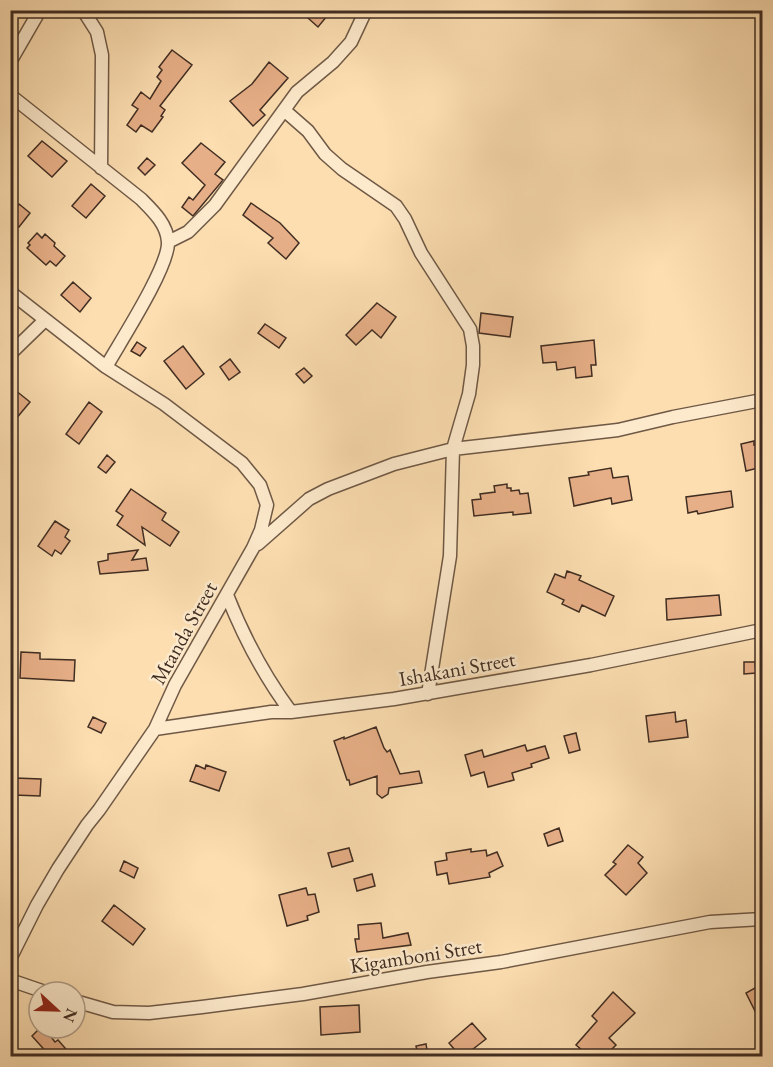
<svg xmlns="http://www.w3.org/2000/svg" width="773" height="1067" font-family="'EB Garamond',serif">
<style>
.building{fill:#e7af87;stroke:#402d22;stroke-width:1.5}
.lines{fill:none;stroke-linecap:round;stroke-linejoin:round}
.street-casing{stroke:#6f5946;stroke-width:15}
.street{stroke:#fdeacc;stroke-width:12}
.labels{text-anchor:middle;stroke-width:5;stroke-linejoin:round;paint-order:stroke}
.street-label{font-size:21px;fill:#402d22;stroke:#fdeacc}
</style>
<rect width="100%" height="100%" fill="#fcdeb1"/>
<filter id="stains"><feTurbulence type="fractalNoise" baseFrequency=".00333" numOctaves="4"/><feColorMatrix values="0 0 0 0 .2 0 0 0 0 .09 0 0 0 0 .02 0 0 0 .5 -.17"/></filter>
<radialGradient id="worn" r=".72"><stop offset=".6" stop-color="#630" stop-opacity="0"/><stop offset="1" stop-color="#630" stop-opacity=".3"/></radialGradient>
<path class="building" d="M299,10H332L318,27Z
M172,50L192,65L160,106L165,110L161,116L163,117L152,132L141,125L136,132L127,125L138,109L132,105L141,92L150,99L161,81L157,77L162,70L159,67Z
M269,62L288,78L260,110L265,115L253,126L230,101L252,84Z
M42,141L67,161L52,177L28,156Z
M201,143L225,162L215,174L223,180L193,216L182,207L189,197L193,200L205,185L182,163Z
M147,158L155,165L145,175L138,168Z
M91,184L105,196L86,218L72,206Z
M251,203L280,223L299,243L286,259L268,243L273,238L243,215Z
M19,204L30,213L19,227L10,221V206L15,209Z
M37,233L42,238L45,234L55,243L54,246L65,256L56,266L50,261L46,265L27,248L30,245L28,243Z
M73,282L91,298L80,312L61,295Z
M377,303L396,317L381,338L372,330L356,345L346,335Z
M481,313L513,317L510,337L479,333Z
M265,324L286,338L279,348L258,333Z
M594,340L596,365H591L592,376L576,378L575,367L557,370L556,362L543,363L541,346Z
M137,342L146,348L140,356L131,351Z
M183,346L204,374L186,389L164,361Z
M230,359L240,372L229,380L220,367Z
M304,368L312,376L304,383L296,374Z
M10,386L30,402L10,426Z
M89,402L102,412L79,444L66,434Z
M754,441V445L762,443V467L746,471L741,444Z
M107,455L115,462L106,473L98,467Z
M611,468L613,478L628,476L632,500L612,504L611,498L574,506L569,478L589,475L588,472Z
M507,484V488H511V491L519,490L520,494L528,493L531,513L513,515V512L474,516L472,500L481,499L480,494L495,492L494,486Z
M131,489L166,513L162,520L179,532L170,546L142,527L145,545L117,525L123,516L116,511Z
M731,491L733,507L698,514L697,511L688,513L686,497Z
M55,521L69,530L65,537L70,541L61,554L55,550L52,556L38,546Z
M138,550L132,560L146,558L148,570L100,574L98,562L108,560V554Z
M567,571L581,576L579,580L614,596L605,616L582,605L579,612L562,604L564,600L547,592L555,574L565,578Z
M719,595L721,615L667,620L666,599Z
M21,652L40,653V659L75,660L74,681L20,678Z
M744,662H755L756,673L744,674Z
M675,712L676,722L686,720L688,737L649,742L646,716Z
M93,717L106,723L101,733L88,727Z
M376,727L384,748L387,752L390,750L400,774L419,771L422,783L389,788L388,794L382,798L377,794V776L350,785L349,780H347L334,741L344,737V739Z
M576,733L580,750L569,753L564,736Z
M525,745L527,751L545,746L549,758L531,764L532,767L512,773L514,780L488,787L484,772L471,776L465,755L482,750L484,757Z
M196,765L205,769L206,765L226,772L219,791L190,781Z
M15,778L41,779L40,796L14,795Z
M559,828L563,841L548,846L544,834Z
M628,845L643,857L638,863L647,873L626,895L605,875L616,864L613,862Z
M349,848L353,861L332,867L328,853Z
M471,849V852L486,850L487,856L497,852L503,866L489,873L490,877L449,884L447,873L437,875L435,862L447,860L446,853Z
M124,861L138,868L134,878L120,871Z
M372,874L375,886L357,891L354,879Z
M306,888L308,895L315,894L319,912L307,916L308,920L287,926L279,895Z
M114,905L145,929L133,945L102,921Z
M381,923L383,938L408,933L411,945L357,952L355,939H359L358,925Z
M762,984V1025L746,993Z
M613,992L635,1013L609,1038L616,1045L605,1056H589L576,1045L597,1021L592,1016Z
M359,1005L360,1032L321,1035L320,1007Z
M472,1023L486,1039L464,1056H460L449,1043Z
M40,1028H44L55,1042L58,1040L72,1056H50L32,1036Z
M426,1044L428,1056H418L416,1046Z"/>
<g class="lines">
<g class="street-casing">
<path id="street" d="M83,10L97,32L102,55L101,168
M10,62L40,10
M10,95L141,199C153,211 167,224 168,242C169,267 120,342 106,367
M284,110L308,131L325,154L342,169L396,206L405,219L421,253L470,329L473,346V365L469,394L453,449L450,556L428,694
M168,242L188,232L215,205L297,92L333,62L351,42L366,10
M10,292L106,367L164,404L242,463L260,485L267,505L261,530L253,548L175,685L155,729L99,810L87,825L58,869L37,905L10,959
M10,354L45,320
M258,544L309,499L328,489L394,464L453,449L618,430L673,417L762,400
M227,595C244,638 264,676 291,712
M155,729L271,712H291L394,699L591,665L762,630
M10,980L45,992
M75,1001L113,1012L149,1013L202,1007L303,994L427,972L501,962L710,922L762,919"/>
</g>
<use href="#street" class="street"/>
</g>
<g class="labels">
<g class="street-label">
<text transform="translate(184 633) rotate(-61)" y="7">Mtanda Street</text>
<text transform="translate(457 669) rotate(-10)" y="7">Ishakani Street</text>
<text transform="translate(416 956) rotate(-9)" y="7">Kigamboni Stret</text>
</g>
</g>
<rect width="773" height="1067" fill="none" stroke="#fcdeb1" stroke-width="36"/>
<rect x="12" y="12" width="749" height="1043" fill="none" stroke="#402d22" stroke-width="3"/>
<rect x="18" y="18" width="737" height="1031" fill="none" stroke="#402d22" stroke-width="1.5"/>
<g transform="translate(57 1010) rotate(112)"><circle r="28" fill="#fdeacc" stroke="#b19e88" stroke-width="1.5"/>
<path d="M0-4.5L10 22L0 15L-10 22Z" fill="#8f2418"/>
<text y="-9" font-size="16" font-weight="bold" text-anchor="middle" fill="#402d22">N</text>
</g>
<rect width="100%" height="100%" filter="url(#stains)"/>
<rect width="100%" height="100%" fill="url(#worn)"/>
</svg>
